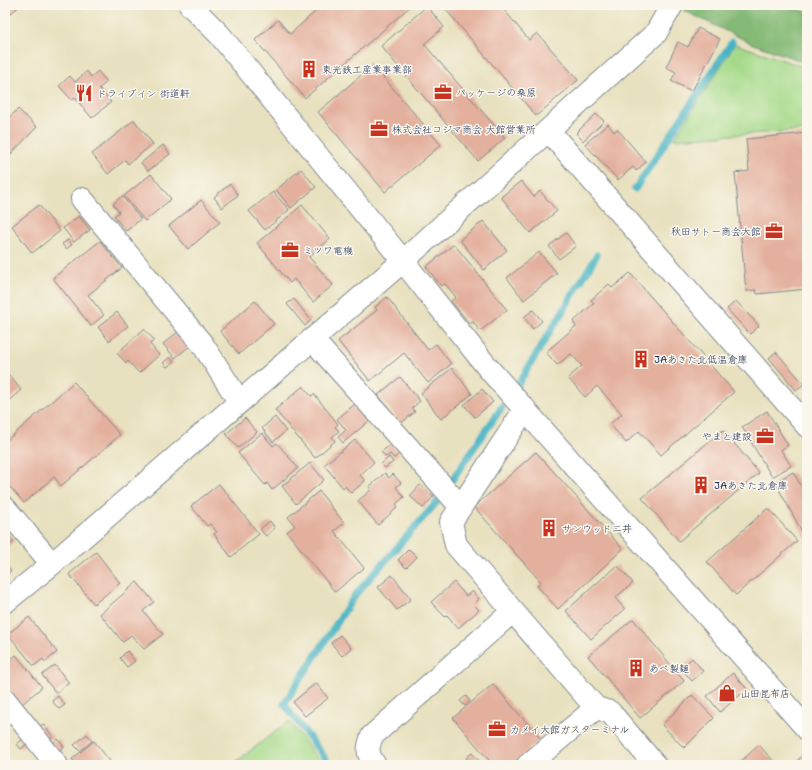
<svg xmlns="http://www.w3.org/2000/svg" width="812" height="770" font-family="'Shantell Sans','Klee One',sans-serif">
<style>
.green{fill:#a6da8a;stroke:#608474}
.forest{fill:#84ba76;stroke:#50746a}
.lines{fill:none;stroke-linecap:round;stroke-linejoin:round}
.stream{stroke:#47b4c4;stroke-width:7}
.building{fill:#e4b09e}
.street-casing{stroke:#82888e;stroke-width:24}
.street{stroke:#fff;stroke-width:22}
.labels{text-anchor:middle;stroke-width:3;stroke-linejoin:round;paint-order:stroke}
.poi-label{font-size:10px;fill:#1b2f5e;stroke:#fbf7ec;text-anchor:start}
</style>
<rect width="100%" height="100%" fill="#fbf7ec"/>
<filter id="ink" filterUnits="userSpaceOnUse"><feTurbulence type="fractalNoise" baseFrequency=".025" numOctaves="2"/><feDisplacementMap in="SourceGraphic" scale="8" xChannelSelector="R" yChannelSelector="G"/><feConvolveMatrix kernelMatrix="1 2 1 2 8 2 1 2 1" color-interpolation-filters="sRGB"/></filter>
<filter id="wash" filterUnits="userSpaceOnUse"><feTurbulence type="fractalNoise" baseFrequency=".012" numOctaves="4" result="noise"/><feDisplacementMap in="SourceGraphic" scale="16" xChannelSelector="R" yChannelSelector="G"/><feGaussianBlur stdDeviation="0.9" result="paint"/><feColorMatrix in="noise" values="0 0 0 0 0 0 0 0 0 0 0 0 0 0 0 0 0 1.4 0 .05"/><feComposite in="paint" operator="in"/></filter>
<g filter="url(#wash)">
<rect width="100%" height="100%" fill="#e8e1bf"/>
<path class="green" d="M735,44L807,68V130L674,139Z
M289,721L323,765H232Z"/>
<path class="forest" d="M684,5H780L807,12V63L753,44L685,11Z"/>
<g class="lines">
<path class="stream" d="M635,189L732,42
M517,386L597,255
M452,480L502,407
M330,765L284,704L355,595L438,501"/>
</g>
<g id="blocks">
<path class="building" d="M5,5H21L5,18Z
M323,5H412L305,98L255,40L278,20L290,34Z
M442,5H500L529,40L537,33L578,80L536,116Z
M427,6L444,27L424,44L505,138L478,161L381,46Z
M698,28L720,39L692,91L671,81L676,72L666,67L678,42L688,47Z
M373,65L441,145L385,192L318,112Z
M87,71L91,77L98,71L107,82L99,88L111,102L92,118L75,98L72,100L59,86L70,76L75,82Z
M18,109L37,127L5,160V122Z
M596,114L604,121L583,141L576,133Z
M134,120L153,144L128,164L125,160L108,174L92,154Z
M608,124L614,132L617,129L646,162L636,171L633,167L618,180L585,144Z
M807,133V289L757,294L756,290L746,291L735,173L749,171L746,139Z
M163,145L170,154L148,171L141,163Z
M301,169L316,187L291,208L276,190Z
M151,174L171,199L145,221L124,196Z
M521,181L534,197L540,191L557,211L530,233L501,197Z
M230,184L238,195L222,208L214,197Z
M273,192L289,210L265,230L249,211Z
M122,196L141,219L126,231L114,216L119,212L113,204Z
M201,200L220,222L188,249L169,226Z
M39,205L60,231L32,253L12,226Z
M302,205L330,239L309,257L333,285L313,302L294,279L290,283L257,243Z
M79,216L90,230L74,242L63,228Z
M483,221L507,250L484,270L460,240Z
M566,233L576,246L559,259L549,246Z
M68,240L72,245L66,249L62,244Z
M100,241L122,268L88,295L104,315L91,326L53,278Z
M454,244L507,310L480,331L473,322L470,324L451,301L456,297L445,284L441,286L426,267Z
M539,252L557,273L524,300L507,278Z
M630,273L734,392L661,455L639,431L626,443L610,424L622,414L597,386L585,397L568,378L582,366L571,354L557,365L546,352L576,326L573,322L594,303L591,300L609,284L612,288Z
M387,297L428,350L436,344L451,364L428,383L404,353L370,381L338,341L377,310L375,307Z
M294,299L311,320L305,326L287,304Z
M255,301L274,324L239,354L220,331Z
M736,301L759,326L750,334L727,309Z
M533,310L542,321L533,329L524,317Z
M117,312L128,326L109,341L98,327Z
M144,329L154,340L150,344L159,355L139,373L128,361L126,363L117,353Z
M179,331L191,345L175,358L163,344Z
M776,352L804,384L796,390L769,358Z
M170,357L174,362L167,367L163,363Z
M452,368L472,394L441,419L421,393Z
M5,370L21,390L5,404Z
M400,377L420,401L412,408L415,412L401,423L378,395Z
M74,382L120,435L61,486L54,477L24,503L5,481V442Z
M303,386L311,396L314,394L338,424L335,427L339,431L332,437L335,441L315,458L275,410Z
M482,389L493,402L475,417L464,405Z
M355,404L369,421L343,443L338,437L346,430L337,419Z
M767,411L788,445L781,450L791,466L772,477L742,427Z
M275,417L286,431L273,442L262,428Z
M245,418L257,432L238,448L226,434Z
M723,430L759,473L679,541L642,498Z
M262,433L273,446L277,443L298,468L272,490L267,483L265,485L238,453Z
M355,440L374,462L360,475L365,481L351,493L345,486L343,488L324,465Z
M391,444L399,454L394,458L390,454L386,457L381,452Z
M536,452L623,549L558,609L537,586L541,582L474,507Z
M389,457L393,462L385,468L381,464Z
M310,463L324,480L296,504L282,486Z
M793,472L807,496V541L775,482Z
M385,473L389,478L393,474L401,483L396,487L404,497L396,504L398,507L378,525L358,501L371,490L369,487Z
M219,484L259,534L231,557L214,534L217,532L210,524L207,526L191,506Z
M420,485L434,496L423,508L410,496Z
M319,491L344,523L334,531L364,568L335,592L287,532L295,526L288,517Z
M768,508L797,541L736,595L707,562Z
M270,521L275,528L266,536L260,529Z
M8,534L14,542L8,546L5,542V536Z
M409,549L417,557L406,568L398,560Z
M96,552L120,583L94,604L69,574Z
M5,564L11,571L5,577Z
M617,565L633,583L615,598L625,609L591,639L566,611Z
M392,575L411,599L397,610L378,587Z
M137,582L154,602L143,611L163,634L144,649L131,635L123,642L100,614Z
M454,582L466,596L472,591L479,599L474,605L479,610L458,628L447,615L445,617L431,602Z
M29,617L57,652L45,662L43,659L34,666L8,634Z
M633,619L684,681L640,718L588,656Z
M340,635L351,648L342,656L331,643Z
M127,651L135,661L127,667L120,658Z
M16,655L42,687L22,704L5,692V664Z
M692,658L703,671L692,681L681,668Z
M55,665L69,683L56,693L42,675Z
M733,673L747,689L720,712L707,696Z
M316,683L328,698L305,716L293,702Z
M493,684L541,739L511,765H493L453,718Z
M692,695L714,718L684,748L662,725Z
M58,696L65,705L59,709L52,701Z
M466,696L470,701L465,706L460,701Z
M43,724L53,737L46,742L37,729Z
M87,734L92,741L80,751L74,745Z
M26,737L30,741L21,749L17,744Z
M58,739L64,747L57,752L51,745Z
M94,741L113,765H76L72,759Z
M759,745L777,765H737Z
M472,753L483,765H472L466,758Z
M805,753L807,756V765H793Z"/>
</g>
</g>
<g filter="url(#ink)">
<use href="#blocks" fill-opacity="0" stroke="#82888e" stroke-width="1"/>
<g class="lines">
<g class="street-casing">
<path id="street" d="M190,5L219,34L403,261L488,368L807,729
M548,130L807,426
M82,199L203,345L239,401
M312,339L461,507
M525,409L451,522L456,545L596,708L610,712L655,765
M5,508L52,564
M5,602L52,564L403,261L656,33L672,5
M5,700L57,765
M375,765C367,754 367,749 372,736L513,611
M528,765L596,708"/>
</g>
<use href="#street" class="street"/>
</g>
</g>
<defs>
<g id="building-bare" transform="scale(1.38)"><path d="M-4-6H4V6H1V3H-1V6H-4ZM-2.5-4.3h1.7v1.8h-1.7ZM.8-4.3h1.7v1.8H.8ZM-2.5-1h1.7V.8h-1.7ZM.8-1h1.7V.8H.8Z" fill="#c8321e" stroke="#fbf7ec" stroke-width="2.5" paint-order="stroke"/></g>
<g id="office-bare" transform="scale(1.38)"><path d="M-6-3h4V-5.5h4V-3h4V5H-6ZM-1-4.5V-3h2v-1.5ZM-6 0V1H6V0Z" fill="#c8321e" stroke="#fbf7ec" stroke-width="2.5" paint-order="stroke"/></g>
<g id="restaurant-bare" transform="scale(1.38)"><path d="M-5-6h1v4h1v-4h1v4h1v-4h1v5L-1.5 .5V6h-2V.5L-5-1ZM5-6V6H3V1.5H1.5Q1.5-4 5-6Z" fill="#c8321e" stroke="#fbf7ec" stroke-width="2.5" paint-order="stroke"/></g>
<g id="shop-bare" transform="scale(1.38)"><path d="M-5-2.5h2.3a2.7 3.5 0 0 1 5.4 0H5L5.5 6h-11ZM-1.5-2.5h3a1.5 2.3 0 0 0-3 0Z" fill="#c8321e" stroke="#fbf7ec" stroke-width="2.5" paint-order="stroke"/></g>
</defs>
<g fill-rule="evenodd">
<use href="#building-bare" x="309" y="69"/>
<use href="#office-bare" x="443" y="92"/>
<use href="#restaurant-bare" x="84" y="93"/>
<use href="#office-bare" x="379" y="129"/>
<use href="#office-bare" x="774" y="231"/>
<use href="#office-bare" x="290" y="250"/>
<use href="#building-bare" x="641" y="359"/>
<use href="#office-bare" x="765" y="436"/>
<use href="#building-bare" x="701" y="485"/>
<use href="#building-bare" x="549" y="528"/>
<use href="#building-bare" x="636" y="668"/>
<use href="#shop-bare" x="727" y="693"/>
<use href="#office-bare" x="497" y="729"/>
</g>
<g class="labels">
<g class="poi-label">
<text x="322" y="73">東光鉄工産業事業部</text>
<text x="456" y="96">パッケージの桑原</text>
<text x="97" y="97">ドライブイン 街道軒</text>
<text x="392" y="133">株式会社コジマ商会 大館営業所</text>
<text x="761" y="235" text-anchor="end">秋田サトー商会大館</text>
<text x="303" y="254">ミツワ電機</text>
<text x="654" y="363">JAあきた北低温倉庫</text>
<text x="752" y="440" text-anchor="end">やまと建設</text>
<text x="714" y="489">JAあきた北倉庫</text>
<text x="562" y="532">サンウッド二井</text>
<text x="649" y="672">あべ製麺</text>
<text x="740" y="697">山田昆布店</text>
<text x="510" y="733">カメイ大館ガスターミナル</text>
</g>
</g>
<rect width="812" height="770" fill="none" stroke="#fbf7ec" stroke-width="20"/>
</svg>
